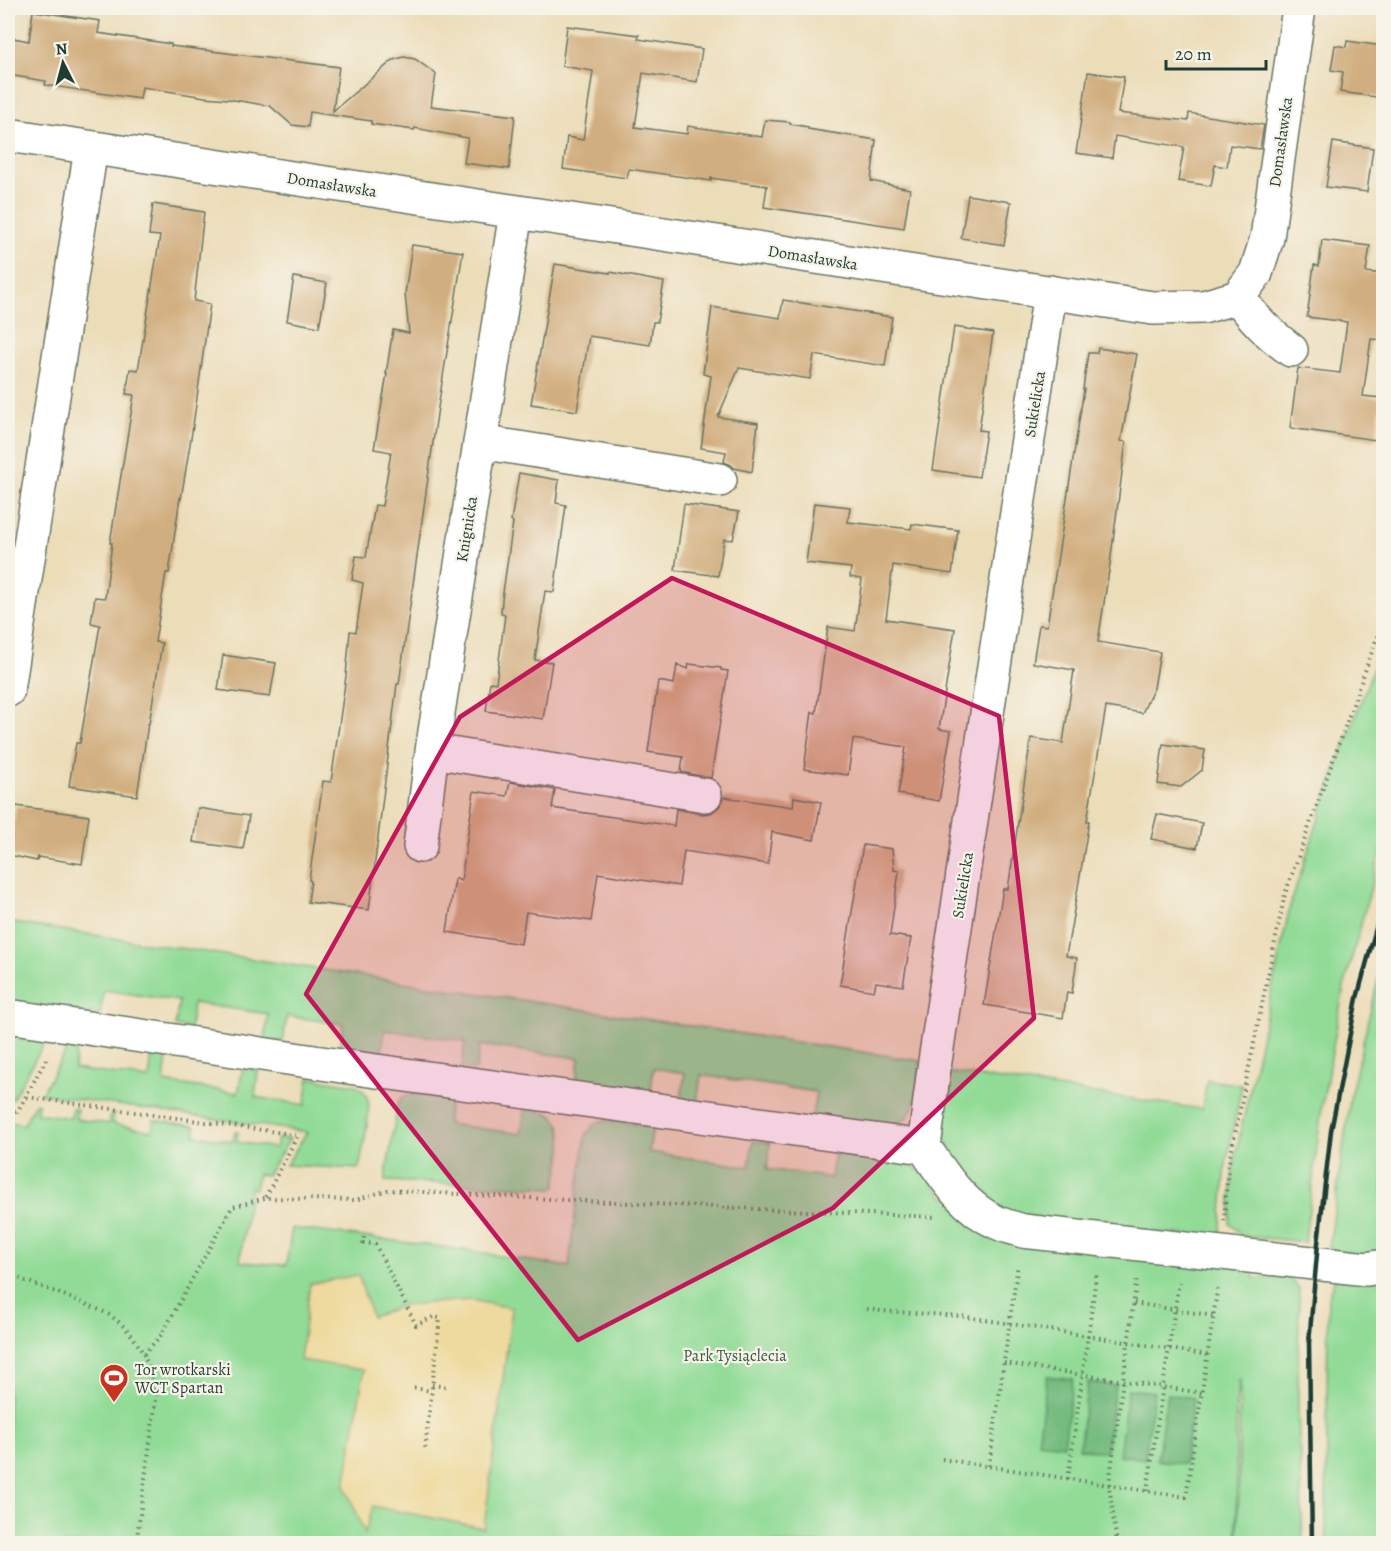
<svg xmlns="http://www.w3.org/2000/svg" width="1391" height="1551" font-family="Alegreya,serif">
<style>
.green{fill:#91db96;stroke:#588c65;stroke-width:1.5}
.forest{fill:#74bb7f;stroke:#4a7c5a;stroke-width:1.5}
.sand{fill:#eeda9e;stroke:#868c69;stroke-width:1.5}
.building{fill:#d1ae7f}
.lines{fill:none;stroke-linecap:round;stroke-linejoin:round}
.minor-casing{stroke:#677563;stroke-width:36}
.path{stroke:#677563;stroke-width:4;stroke-dasharray:1.5 4.5;stroke-linecap:butt}
.minor{stroke:#fff;stroke-width:33}
.rail{stroke:#1f3d34;stroke-width:4.5}
.marked{fill:#c2185b;fill-opacity:0.2;stroke:#c2185b;stroke-width:4.5;stroke-linejoin:round}
.labels{text-anchor:middle;stroke-width:4.5;stroke-linejoin:round;paint-order:stroke}
.street-label{font-size:16px;fill:#1f3d34;stroke:#f7f3e8}
.park-label{font-size:16px;fill:#365d48;stroke:#f7f3e8}
.poi-label{font-size:16px;fill:#1f3d34;stroke:#f7f3e8;text-anchor:start}
</style>
<rect width="100%" height="100%" fill="#f7f3e8"/>
<filter id="ink" filterUnits="userSpaceOnUse"><feTurbulence type="fractalNoise" baseFrequency=".0167" numOctaves="2"/><feDisplacementMap in="SourceGraphic" scale="12" xChannelSelector="R" yChannelSelector="G"/><feConvolveMatrix kernelMatrix="1 2 1 2 8 2 1 2 1" color-interpolation-filters="sRGB"/></filter>
<filter id="wash" filterUnits="userSpaceOnUse"><feTurbulence type="fractalNoise" baseFrequency=".008" numOctaves="4" result="noise"/><feDisplacementMap in="SourceGraphic" scale="24" xChannelSelector="R" yChannelSelector="G"/><feGaussianBlur stdDeviation="1.35" result="paint"/><feColorMatrix in="noise" values="0 0 0 0 0 0 0 0 0 0 0 0 0 0 0 0 0 1.4 0 .05"/><feComposite in="paint" operator="in"/></filter>
<g filter="url(#wash)">
<rect width="100%" height="100%" fill="#ecddb9"/>
<path class="green" d="M1383,642V846L1378,861L1344,987L1322,1106L1305,1242L1243,1236L1230,1224L1233,1166L1291,902L1334,774Z
M8,922L921,1061C919,1075 918,1104 909,1114C905,1120 899,1123 893,1126L812,1118L816,1092L701,1075L697,1102L681,1099L685,1073L654,1068L650,1095L576,1084L579,1058L480,1045L476,1070L462,1068L465,1041L385,1030L381,1056L340,1050L343,1024L287,1016L283,1042L265,1039L268,1014L193,1003L190,1028L175,1026L179,1001L104,990L100,1015L8,1003Z
M1383,959V1250L1366,1257L1329,1249L1351,1092Z
M8,1035L46,1040L12,1100L8,1099Z
M70,1044H77L74,1069L149,1079L152,1055L167,1057L164,1082L238,1093L243,1068L258,1070L255,1097L305,1105L309,1078L356,1085C362,1089 366,1093 368,1100C371,1112 362,1154 359,1169L286,1165L307,1132L41,1094Z
M947,1072L1202,1109L1207,1080L1242,1085L1226,1164L1220,1238C1182,1235 1144,1231 1106,1228C1075,1225 1042,1224 1012,1213C976,1200 947,1159 943,1122C941,1109 946,1086 947,1072Z
M415,1094L450,1098L447,1124L521,1134L525,1109C532,1110 542,1110 548,1113C573,1126 559,1166 555,1188L385,1181L398,1103L403,1097Z
M35,1103H38L37,1113L71,1118L72,1108L77,1109L76,1119L109,1124L111,1114H114L113,1124L152,1131L154,1120L195,1126V1135L233,1141L235,1132H238L237,1142L276,1148L278,1138L290,1139L267,1175L258,1174L255,1189L250,1188L240,1262L286,1265L292,1228L450,1248L569,1267L578,1189L586,1135L593,1126L600,1121L607,1120L653,1126L649,1152L749,1167L753,1141L770,1143L767,1169L831,1178L835,1152L908,1164L929,1176L943,1196L1253,1268V1278L1290,1277L1299,1289L1298,1408L1303,1543H1238L1240,1378L1236,1404L1237,1543L8,1544V1122L24,1124Z
M1335,1278L1375,1279L1384,1286L1383,1543L1328,1544L1326,1532L1328,1298Z"/>
<path class="forest" d="M1047,1376L1073,1379L1064,1445L1038,1442Z
M1088,1382L1115,1386L1106,1452L1079,1449Z
M1128,1389L1154,1392L1145,1459L1119,1455Z
M1167,1394L1193,1398L1184,1464L1157,1460Z"/>
<path class="sand" d="M358,1275L372,1317L405,1305L470,1300L512,1308L484,1528L373,1506L365,1533L345,1486L364,1370L300,1360L310,1284Z"/>
<g id="blocks">
<path class="building" d="M33,11L100,21L98,33L171,44V46L339,67L333,111L393,60L404,57L415,59L436,74L431,106L515,116L509,169L464,163L468,138L415,128L414,130L371,124V121L310,112L308,127L292,125L270,106L228,99L205,97L142,87L140,99L45,85L46,81L8,75V37L29,41Z
M567,26L639,35L638,39L702,49L697,82L643,73L635,127L687,134L688,126L762,137L765,120L790,122V124L808,127V129L876,140L871,181L910,189L904,228L764,207L767,186L711,178V181L629,169L627,178L563,169L567,137L583,140L593,71L562,66Z
M1347,41L1383,46V98L1340,92L1343,72L1331,70L1335,45L1346,47Z
M1088,72L1124,77L1118,113L1188,121L1189,113L1264,125L1260,149L1230,145L1227,167L1215,165L1211,186L1178,181L1184,147L1115,136L1112,158L1076,153Z
M1333,142L1373,148L1367,192L1326,187Z
M968,195L1011,202L1004,245L961,238Z
M153,204L204,212L194,301L210,304L193,426L181,499L180,498L169,573H166L155,642L162,643L149,724H148L137,796L69,786L76,743H80L100,625L91,623L95,597L105,598L112,543H110L134,395L126,394L130,369L138,370L160,236L149,235Z
M1322,240L1370,246L1366,272L1383,274V340L1371,339L1363,396L1381,398L1376,440L1290,428L1298,368L1340,373L1347,322L1307,317L1314,265L1319,266Z
M412,245L463,252L437,414L399,684H397L369,910L308,902L311,881L309,880L323,781L331,782L346,676L350,631L356,632L363,583L352,580L356,556L366,557L375,505L382,506L391,452L374,449L387,374H386L393,330L409,333L405,294Z
M555,264L610,273V272L664,282L657,322H653L650,345L589,336L577,411L531,404Z
M294,277L327,283L319,327L287,321Z
M783,300L892,317L885,366L814,355L810,379L739,368L718,417L758,423L752,472L734,468L731,465L724,462L726,452L701,448L711,376L703,374L712,307L780,318Z
M954,327L993,333L979,430L986,431L979,477L933,470Z
M1098,348L1137,354L1121,441L1126,442L1110,564L1098,642L1160,652L1154,688L1142,713L1106,707L1087,821H1089L1082,864L1066,956L1077,958L1072,993L1067,992L1063,1018L984,1005L1003,889H1008L1031,738L1063,743L1074,670L1033,663L1039,625L1047,626L1084,389H1083L1088,353H1097Z
M519,473L559,480L556,503L566,505L554,592L545,591L535,660L552,662L543,719L486,711L490,682L496,683L505,615L501,614L502,600L513,522L511,521Z
M814,503L850,507L848,522L911,529L912,524L958,530L952,574L893,565L886,619L955,629L939,729L951,731L939,801L898,794L906,747L853,739L848,775L804,769L812,712L816,713L828,627L855,631L862,579L850,577L851,568L806,563Z
M684,504L739,512L733,540L724,539L718,576L675,570Z
M223,655L276,663L270,697L218,690Z
M689,664L721,668V670L728,671L711,778L681,772L683,757L648,752L658,681L674,684L677,665L688,669Z
M1163,744L1205,750L1202,770L1181,787L1158,784Z
M510,782L555,790L552,808L674,826L676,809L702,814L711,813L720,806L724,797L793,807L794,797L821,802L814,840L772,832L768,864L684,851L679,886L598,873L591,921L526,912L521,944L447,932L455,878L461,881L474,791L507,796Z
M16,806L89,816L82,864L38,857L37,861L9,855Z
M198,808L249,816L243,849L193,842Z
M1157,814L1202,823L1197,848L1151,839Z
M863,845L892,849L894,870L899,871L890,935L911,938L903,986L876,982L874,991L840,985Z"/>
</g>
</g>
<g filter="url(#ink)">
<use href="#blocks" fill-opacity="0" stroke="#677563" stroke-width="1.5"/>
<g class="lines">
<g class="minor-casing">
<path id="minor" d="M8,135L1153,308L1203,307L1238,297L1256,273L1267,238L1299,8
M1050,292L934,1068L924,1147C944,1176 963,1207 996,1222C1004,1226 1014,1228 1023,1231L1367,1269L1384,1266
M1238,297C1255,320 1268,333 1291,350
M480,442L720,480
M8,690L91,148
M432,751L705,795
M420,846L432,751L516,212
M8,1016L348,1067L924,1147"/>
</g>
<path class="path" d="M27,1097L298,1135L265,1198L355,1200L388,1190L565,1200L935,1217
M8,1110L17,1112
M8,1129L48,1056
M1224,1221L1228,1167L1285,894L1384,618
M364,1237L363,1243L375,1244L416,1325L433,1317L440,1318L425,1450
M8,1274C28,1282 48,1289 68,1297C82,1303 98,1308 111,1316C138,1334 153,1368 156,1399L136,1544
M1134,1303L1214,1316
M867,1309L881,1311L961,1316L1208,1355
M144,1354L162,1334L232,1207L265,1198
M1004,1363L1202,1393
M432,1385L447,1387
M414,1388L431,1391
M942,1459L1186,1497L1218,1285
M989,1466L1018,1264
M1068,1479L1097,1271
M1147,1491L1179,1282
M1117,1544L1109,1485L1137,1277"/>
<use href="#minor" class="minor"/>
<path class="rail" d="M1312,1544L1309,1343L1318,1243L1331,1131L1357,998L1384,899"/>
</g>
</g>
<path class="marked" d="M672,578L999,716L1034,1018L833,1208L578,1340L306,994L460,717Z"/>
<defs>
<g id="stadium-pin" transform="scale(1.5)"><path d="M0 17L-7.5 6A9.5 9.5 0 1 1 7.5 6Z" fill="#c8321e" stroke="#f7f3e8"/><path d="M0-5a6.5 5 0 1 0 0 10a6.5 5 0 1 0 0-10ZM-3.5-1.8h7v3.6h-7Z" fill="#fff"/></g>
</defs>
<g fill-rule="evenodd">
<use href="#stadium-pin" x="114" y="1378"/>
</g>
<g class="labels">
<g class="street-label">
<text transform="translate(1280 142) rotate(-82)" y="6">Domasławska</text>
<text transform="translate(332 184) rotate(9)" y="6">Domasławska</text>
<text transform="translate(813 257) rotate(9)" y="6">Domasławska</text>
<text transform="translate(1034 404) rotate(-81)" y="6">Sukielicka</text>
<text transform="translate(466 529) rotate(-81)" y="6">Knignicka</text>
<text transform="translate(962 885) rotate(-81)" y="6">Sukielicka</text>
</g>
<g class="park-label">
<text x="735" y="1361">Park Tysiąclecia</text>
</g>
<g class="poi-label">
<text x="135" y="1375">Tor wrotkarski<tspan x="135" dy="18">WCT Spartan</tspan></text>
</g>
</g>
<rect width="1391" height="1551" fill="none" stroke="#f7f3e8" stroke-width="30"/>
<g transform="translate(63 63) rotate(354)" stroke="#f7f3e8" stroke-width="4.5" paint-order="stroke">
<path d="M0-4.5L10 22L0 15L-10 22Z" fill="#1f3d34"/>
<text y="-9" font-size="16" font-weight="bold" text-anchor="middle" fill="#1f3d34">N</text>
</g>
<path d="M1166 60v9h100v-9" fill="none" stroke="#1f3d34" stroke-width="3"/>
<text x="1175" y="60" font-size="18" fill="#1f3d34" stroke="#f7f3e8" stroke-width="4.5" paint-order="stroke">20 m</text>
</svg>
